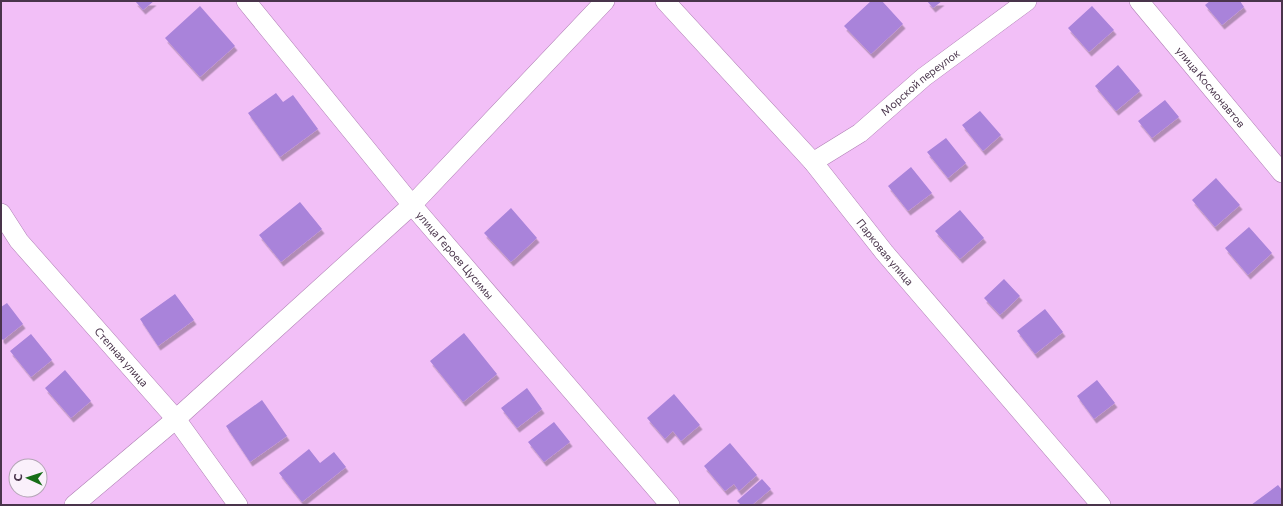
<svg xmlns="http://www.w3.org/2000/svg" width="1283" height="506" font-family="Commissioner,sans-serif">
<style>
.building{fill:#a983da;filter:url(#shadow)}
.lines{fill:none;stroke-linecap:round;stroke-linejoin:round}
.street-casing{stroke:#af7fb4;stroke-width:20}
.street{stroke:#fff;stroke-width:19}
.labels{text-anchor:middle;stroke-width:3;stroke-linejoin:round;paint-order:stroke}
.street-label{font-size:11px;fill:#49344b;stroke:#faf0fb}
</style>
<defs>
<filter id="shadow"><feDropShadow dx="2.5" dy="4.5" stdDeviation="0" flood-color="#0004"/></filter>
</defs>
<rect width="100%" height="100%" fill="#f2bff7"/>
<path class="building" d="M135,1H154L143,10Z
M871,1H882L903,24L871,54L844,26Z
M927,1H942L933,8Z
M1210,1H1240L1244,7L1222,25L1205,5Z
M200,6L235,46L200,77L165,38Z
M1092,6L1114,30L1089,52L1068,28Z
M1118,65L1140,91L1116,111L1095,86Z
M276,93L283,102L293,95L318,129L280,157L248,113Z
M1165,100L1179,117L1152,138L1138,121Z
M980,111L1001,135L983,151L962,125Z
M946,138L966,163L948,178L927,152Z
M911,167L932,193L908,211L888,186Z
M1216,178L1240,205L1215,227L1192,200Z
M300,202L322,229L281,262L259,235Z
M511,208L537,238L511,262L484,233Z
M960,210L984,238L960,259L935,231Z
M1249,227L1272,253L1248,275L1225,248Z
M1004,279L1020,296L1000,315L984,298Z
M175,294L194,320L158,346L140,319Z
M7,303L23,324L3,340L1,338V307Z
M1045,309L1063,332L1035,354L1017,331Z
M464,333L497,374L463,402L430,361Z
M31,334L52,360L31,377L10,351Z
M65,370L91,401L71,418L45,388Z
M1097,380L1115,403L1094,419L1077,396Z
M527,388L542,409L517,428L501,408Z
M674,394L700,425L681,441L673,431L665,439L647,418Z
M262,400L287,436L250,462L226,426Z
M554,422L570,442L544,462L528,442Z
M730,443L757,475L739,491L734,484L725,491L704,466Z
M309,449L320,463L334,452L346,467L302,502L279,473Z
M762,479L771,489L752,505H741L737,501Z
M1278,485L1282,490V505H1251Z"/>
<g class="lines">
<g class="street-casing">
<g id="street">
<path id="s1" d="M246,1L412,205L670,505"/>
<path id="s2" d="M665,1L813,162L884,252L1101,505"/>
<path id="s3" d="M1139,1L1282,173"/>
<path id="s4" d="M813,162L860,133L924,77L1027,1"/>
<path id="s5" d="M1,213L19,241L176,419L238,505"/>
<path d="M74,505L176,419L412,205L605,1"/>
</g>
</g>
<use href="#street" class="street"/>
</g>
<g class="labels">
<g class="street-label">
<text dy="4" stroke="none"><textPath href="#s4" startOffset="134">Морской переулок</textPath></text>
<text dy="4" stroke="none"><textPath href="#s3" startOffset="112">улица Космонавтов</textPath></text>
<text dy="4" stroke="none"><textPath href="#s2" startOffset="334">Парковая улица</textPath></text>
<text dy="4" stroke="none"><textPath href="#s1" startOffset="329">улица Героев Цусимы</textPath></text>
<text dy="4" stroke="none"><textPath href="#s5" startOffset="188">Степная улица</textPath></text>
</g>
</g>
<rect width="1283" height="506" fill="none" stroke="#49344b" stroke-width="4"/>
<g transform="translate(28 478) rotate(273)"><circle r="19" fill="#faf0fb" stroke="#b3a5b5"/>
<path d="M0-3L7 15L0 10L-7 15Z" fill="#166d17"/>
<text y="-6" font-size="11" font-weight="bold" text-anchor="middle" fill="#49344b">С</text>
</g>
</svg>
